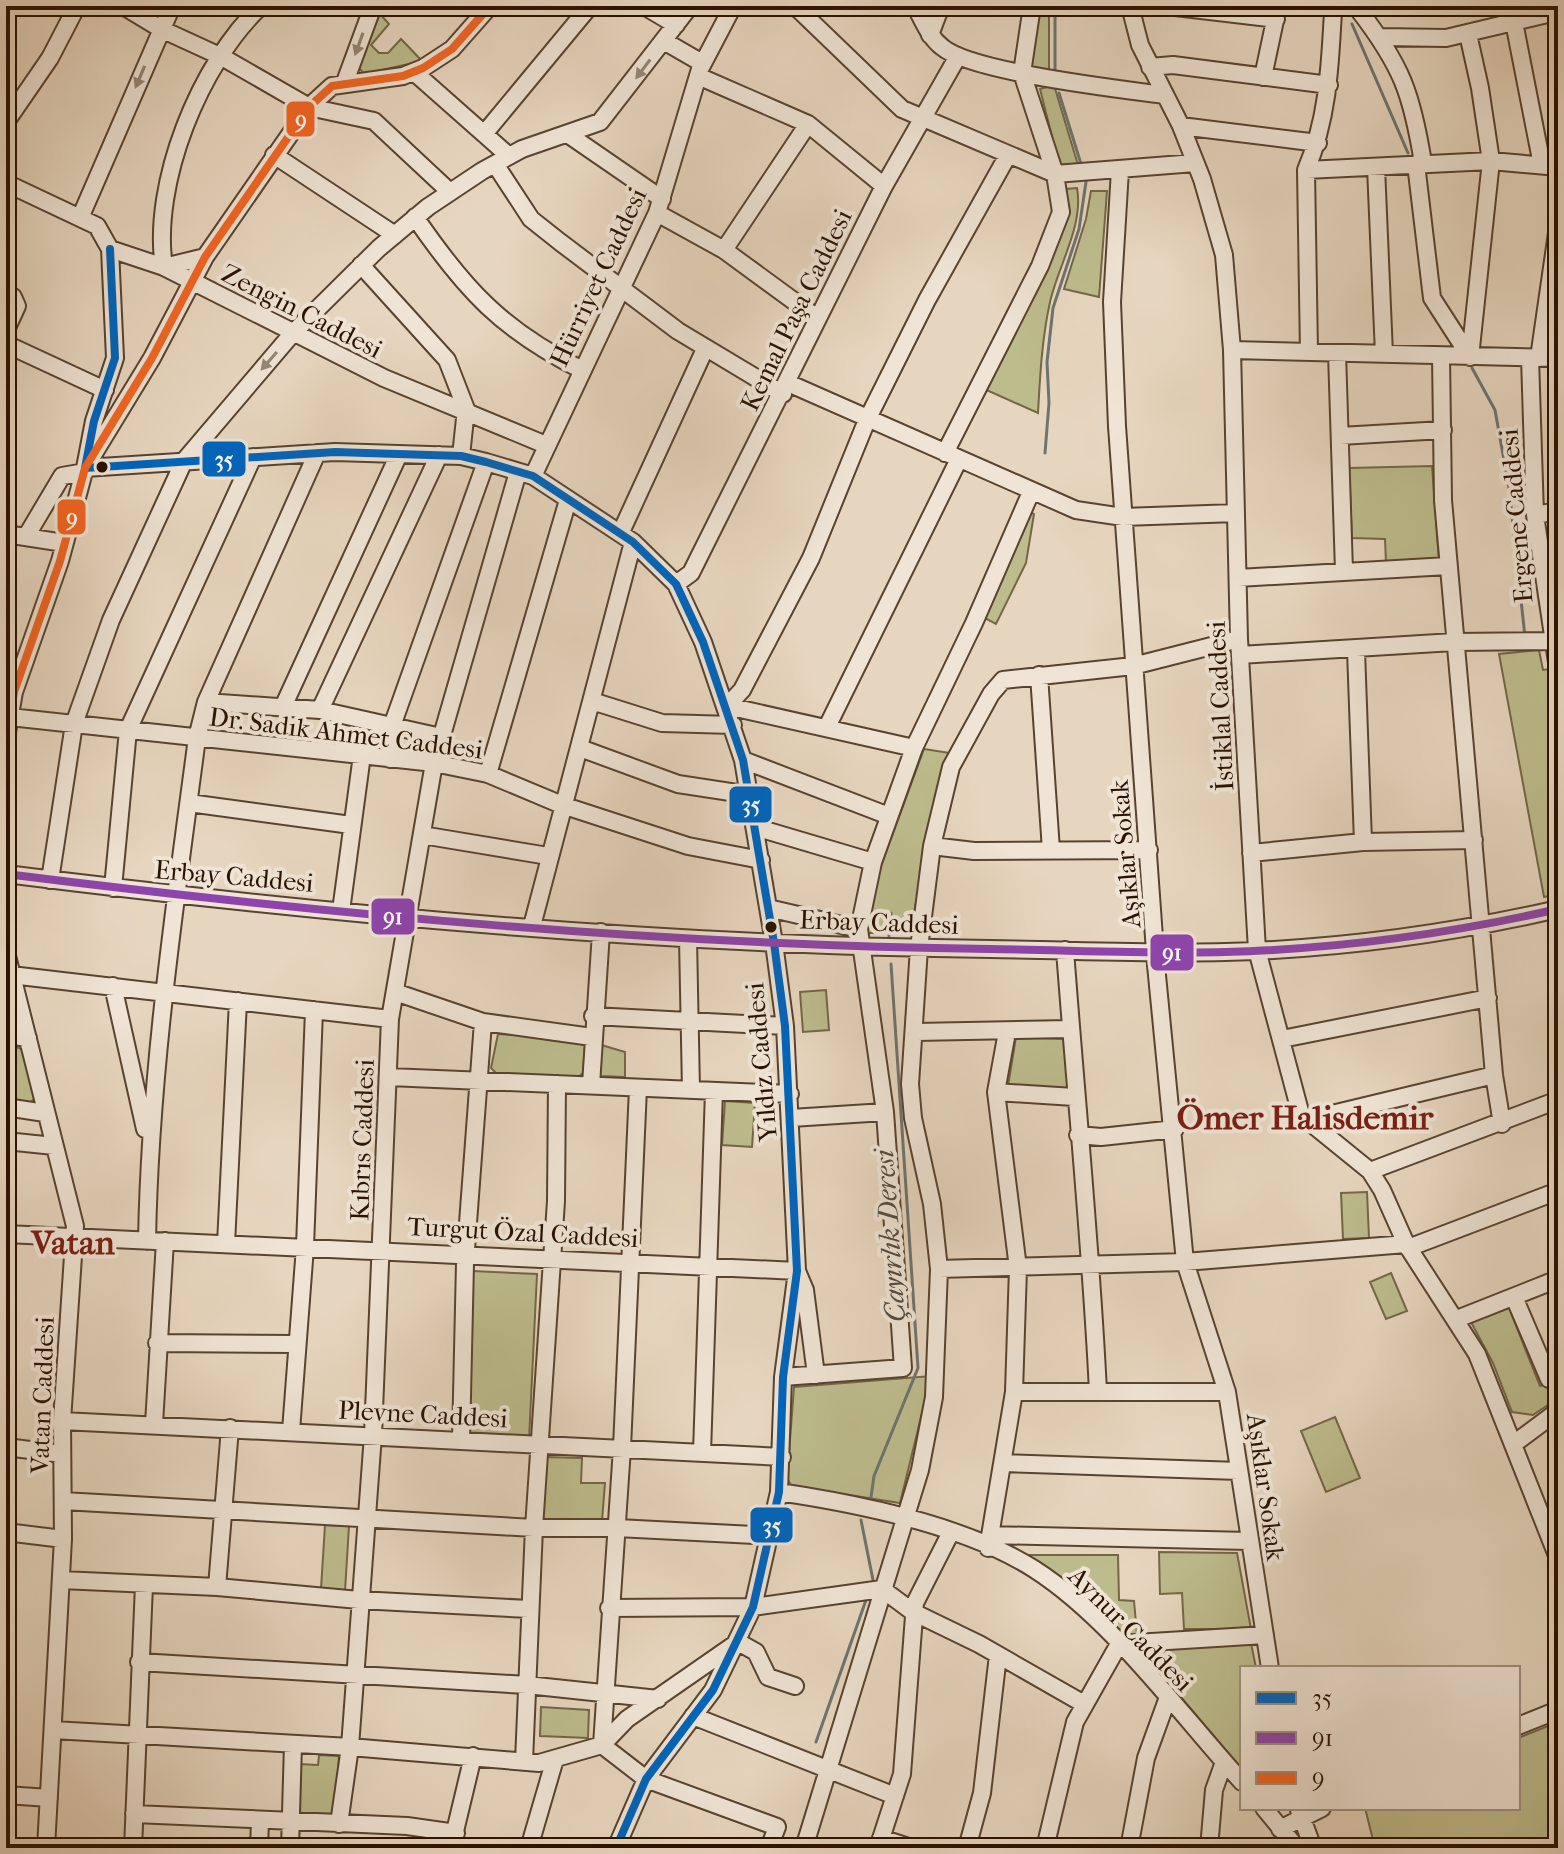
<svg xmlns="http://www.w3.org/2000/svg" width="1564" height="1854" font-family="'IM FELL French Canon',serif">
<style>
.green{fill:#bdbc8d;stroke:#736746;stroke-width:2}
.lines{fill:none;stroke-linecap:round;stroke-linejoin:round}
.stream{stroke:#6d7471;stroke-width:3}
.minor-casing{stroke:#584330;stroke-width:20}
.minor{stroke:#efe4d5;stroke-width:16}
.bus-1-casing{stroke:#efe4d5;stroke-width:14}
.bus-2-casing{stroke:#efe4d5;stroke-width:14}
.bus-3-casing{stroke:#efe4d5;stroke-width:14}
.bus-1{stroke:#0065bd;stroke-width:8}
.bus-2{stroke:#8e44ad;stroke-width:8}
.bus-3{stroke:#f26522;stroke-width:8}
.oneway{fill:#968675}
.bus-dot{fill:#291200;stroke:#efe4d5;stroke-width:3}
.labels{text-anchor:middle;stroke-width:8;stroke-linejoin:round;paint-order:stroke}
.street-label{font-size:26px;fill:#291200;stroke:#efe4d5}
.water-label{font-size:28px;font-style:italic;fill:#514b42;stroke:#efe4d5}
.district-label{font-size:34px;font-weight:bold;fill:#7a1f14;stroke:#efe4d5}
.line-badge{stroke:#efe4d5;stroke-width:3}
.badge-label{font-size:22px;text-anchor:middle;font-weight:bold;fill:#fff}
</style>
<rect width="100%" height="100%" fill="#e7d6bf"/>
<filter id="stains"><feTurbulence type="fractalNoise" baseFrequency=".0025" numOctaves="4"/><feColorMatrix values="0 0 0 0 .2 0 0 0 0 .09 0 0 0 0 .02 0 0 0 .5 -.17"/></filter>
<radialGradient id="worn" r=".72"><stop offset=".6" stop-color="#630" stop-opacity="0"/><stop offset="1" stop-color="#630" stop-opacity=".3"/></radialGradient>
<path class="green" d="M1035,6H1049V72L1029,67Z
M380,14L389,24L371,45L379,53H388L401,39L422,61L364,74L357,65Z
M1054,85L1078,165L1064,168L1059,164L1040,89Z
M1077,188C1084,225 1058,266 1050,302C1042,338 1040,376 1038,413L982,388L1065,214L1066,189Z
M1091,191H1107L1099,297L1064,289L1086,219Z
M1432,466L1439,561L1386,563L1385,539L1352,538L1349,468Z
M1030,512L1034,514L1026,563L996,624L981,616Z
M1539,650L1543,670L1550,669L1558,706V894L1544,897L1499,654Z
M924,749L950,753L937,795L910,933H864L878,874Z
M826,990L829,1030L803,1032L800,992Z
M498,1034L579,1039L585,1045L583,1073L577,1078L496,1073L491,1068Z
M1016,1037L1064,1039L1069,1090L1008,1086Z
M6,1043L24,1050L36,1097L29,1104L6,1101Z
M598,1044L625,1052V1077L599,1076Z
M725,1101L755,1103L752,1147L722,1145Z
M1367,1192L1369,1238L1343,1239L1341,1193Z
M472,1271L537,1274L529,1440L464,1437Z
M1391,1273L1407,1311L1386,1319L1370,1282Z
M1502,1308H1509L1540,1386L1558,1380V1398L1533,1415L1512,1412L1493,1363L1472,1324L1474,1318Z
M931,1376L900,1503L792,1486L787,1479L794,1387Z
M1335,1417L1360,1478L1326,1492L1301,1431Z
M545,1457L582,1458L581,1483H605L602,1521L542,1520Z
M325,1525L349,1526L345,1591L321,1589Z
M1159,1552L1237,1553L1251,1629H1184L1182,1593L1160,1594Z
M1028,1555H1118L1119,1600L1134,1601L1137,1634L1125,1637Z
M1251,1643L1256,1668H1242V1769L1139,1648Z
M541,1707L589,1710L588,1738L540,1736Z
M1558,1722V1848H1375L1365,1808H1518V1738Z
M319,1755L339,1756L336,1817L297,1815L300,1764L318,1765Z"/>
<g class="lines">
<path class="stream" d="M1352,24L1408,153
M1055,69V6
M1059,93L1081,164
M1472,368L1495,410L1509,488L1525,637
M1045,453L1049,403L1047,362L1053,308L1079,229L1086,182
M889,936L891,913
M871,1497L874,1476L918,1368L891,964
M861,1520L873,1580
M816,1742L866,1600"/>
<g class="minor-casing">
<path id="minor" d="M123,6L161,29L222,57L309,107L374,121L450,192
M644,6L676,25
M795,6L902,109L1055,174L1195,163
M915,6C923,20 929,37 942,47C971,72 1120,89 1164,95
M1130,6L1140,45L1181,126L1202,179L1224,255L1232,350L1239,639L1257,950L1301,1115L1370,1171L1382,1190L1406,1244L1477,1354L1558,1558
M1167,6L1276,19
M1353,6H1396
M1358,9C1402,66 1412,94 1423,163
M1514,22L1542,165
M1468,34L1480,88L1491,161L1470,357
M930,35L941,6
M1380,37L1446,38L1556,12
M664,41L702,63
M1150,67L1173,65L1329,85
M414,72L509,156
M698,76L808,124L884,186
M1263,77L1278,6
M345,82L373,6
M6,122L50,58L77,6
M1181,126L1318,143
M484,134L590,6
M569,135L662,199
M274,155L395,235
M495,164L531,219L560,242L678,331L783,394
M1416,164L1432,298L1470,357
M1376,167L1384,354
M1120,170L1112,302L1117,426L1156,965L1185,1262L1227,1392L1270,1668
M1306,170L1491,161L1558,167
M6,183L97,226L110,249L164,267L384,378L546,445
M657,213L724,250L817,318
M415,217C465,290 502,330 582,370
M80,218L172,6
M110,249L115,358L94,421L85,468L335,452L461,456L486,462L533,476L633,542L676,584L703,642L743,760L774,943L785,1026L797,1271L783,1377L779,1492L753,1607L713,1690L646,1779L616,1848
M724,250L808,124
M205,257L164,267C151,184 200,63 261,6
M361,265L447,360L466,409L461,456
M6,293L13,297L17,306L6,330
M6,344L105,390
M1232,350L1558,358
M1309,352L1306,170C1328,119 1330,66 1333,11L1339,6
M1337,353L1344,571
M1441,356L1443,500L1494,1075L1502,1124
M1530,358L1535,515L1558,669
M1539,358L1558,226
M788,383L1076,510L1123,517L1236,513
M1340,436L1443,430
M945,453L1040,266L1061,212L1055,174L1022,73L1032,6
M533,476L657,213L700,69L733,6
M1535,515L1558,511
M621,532L705,349
M6,534L64,543
M27,535L62,476L85,472
M1238,578L1448,566
M676,584L691,573L884,186L958,56
M1356,651L1363,842
M1240,655L1454,642L1558,641
M1039,675L1051,850
M592,701L662,723L733,725
M206,702L320,710L441,737
M727,706L742,690L811,558L867,420L927,300L1008,155
M727,706L914,748
M283,707L399,454
M320,710L439,455
M10,717L434,763L488,774L562,805L688,846L761,860
M827,727L959,459
M6,738L14,692L60,561L85,468L152,358L205,257L309,107L332,86L403,76L423,68L452,49L490,6
M580,748L678,784L750,795
M390,759L392,726L486,462
M743,760L889,816
M488,774L568,500
M189,803L351,825
M755,827L873,862
M422,835L548,856
M932,846L974,851L1149,850
M1251,853L1363,842L1474,840
M6,874C332,915 661,945 990,949C1068,950 1146,954 1225,952C1337,949 1449,934 1558,909
M50,880L74,724L111,620L184,461L292,334L379,248L428,207L482,171L522,149L600,122L690,6
M113,888L128,730L253,457
M768,908L859,929
M341,911L362,755
M532,926L633,542
M688,939L691,1090
M1065,950C1076,1098 1091,1245 1098,1392
M6,952L75,1226L62,1421L63,1539L46,1848
M11,975L390,1019
M113,986L145,1129
M395,992L483,1022L592,1037
M593,1016L785,1026
M916,1032L1069,1029
M6,1035L28,1038
M1282,1039L1488,998
M389,1077L790,1094
M591,1085L601,932
M638,1088L622,1448L602,1745L646,1779L777,1827L769,1848
M996,1092L1074,1097
M6,1107L45,1113
M791,1118L885,1112
M1307,1120L1494,1075
M1078,1135L1101,1137L1175,1129
M6,1141L54,1146
M1370,1171L1558,1100
M6,1234L797,1271L805,1290L816,1375
M147,1241C150,1071 175,905 197,738L206,702L317,453
M226,1244L238,1001
M1408,1248L1558,1191
M939,1269L1185,1262L1406,1244
M1514,1297L1549,1379L1558,1376
M1457,1319L1558,1279
M157,1343L296,1344
M783,1377L903,1368L885,1112L859,929L873,862L914,748L974,623L1031,492
M1014,1392H1227
M62,1421L782,1457
M154,1424L165,1241
M291,1431L305,1247L314,1010
M461,1440L465,1263L483,1022
M1515,1443L1558,1411
M6,1447L62,1454
M702,1453L714,1091
M1003,1463L1239,1471
M779,1492C860,1504 965,1525 1034,1569C1111,1618 1180,1714 1242,1782
M63,1501L534,1528H617L772,1536
M6,1532L63,1539
M990,1535L1249,1541
M988,1548L1014,1392L1018,1268L996,1092L1007,1032
M61,1580L217,1587L359,1600L529,1609
M217,1587L230,1428
M609,1608L753,1607L882,1589L913,1612L979,1644L1084,1704
M139,1662L527,1685L658,1699
M693,1716L895,1796
M1518,1726L1558,1710
M53,1730L350,1747L539,1763L602,1745L627,1719L738,1642L756,1652L768,1677L795,1686
M524,1761L534,1528L556,1201L557,1084
M6,1795L49,1798
M1264,1808L1297,1848
M1299,1810L1313,1848
M134,1814L407,1826L456,1833
M339,1824L350,1747L373,1435L390,1019L434,763L518,472
M1280,1829L1322,1808
M881,1838L912,1848
M133,1848L144,1585
M259,1848L260,1820
M290,1848L293,1744
M451,1848L473,1756
M529,1848L555,1759
M804,1848L920,1470L934,1397L939,1269L932,1204L913,1118L910,1084L919,948L932,846L951,767L991,694L1003,680L1133,666L1239,639
M878,1848L902,1774L915,1603L951,1532
M967,1848L982,1793L998,1655
M1045,1848L1075,1722L1119,1644L1265,1635
M1129,1848L1146,1758L1167,1700
M1209,1848L1214,1790L1224,1762"/>
</g>
<use href="#minor" class="minor"/>
<g class="bus-1-casing">
<path id="bus-1" d="M110,249L115,358L94,421L85,468L335,452L461,456L486,462L533,476L633,542L676,584L703,642L743,760L774,943L785,1026L797,1271L783,1377L779,1492L753,1607L713,1690L646,1779L616,1848"/>
</g>
<g class="bus-2-casing">
<path id="bus-2" d="M6,874C332,915 661,945 990,949C1068,950 1146,954 1225,952C1337,949 1449,934 1558,909"/>
</g>
<g class="bus-3-casing">
<path id="bus-3" d="M6,738L14,692L60,561L85,468L152,358L205,257L309,107L332,86L403,76L423,68L452,49L490,6"/>
</g>
<use href="#bus-1" class="bus-1"/>
<use href="#bus-2" class="bus-2"/>
<use href="#bus-3" class="bus-3"/>
</g>
<defs><path id="oneway-solid" d="M-6-.8H1V-3.2L6.5 0L1 3.2V.8H-6Z" transform="scale(2)"/></defs>
<g class="oneway">
<use href="#oneway-solid" transform="translate(359 44) rotate(110)"/>
<use href="#oneway-solid" transform="translate(643 69) rotate(127)"/>
<use href="#oneway-solid" transform="translate(140 77) rotate(113)"/>
<use href="#oneway-solid" transform="translate(269 361) rotate(131)"/>
</g>
<g class="bus-dot">
<circle cx="102" cy="467" r="7"/>
<circle cx="771" cy="927" r="7"/>
</g>
<g class="labels">
<g class="street-label">
<text transform="translate(598 277) rotate(-65)" y="9">Hürriyet Caddesi</text>
<text transform="translate(796 310) rotate(-64)" y="9">Kemal Paşa Caddesi</text>
<text transform="translate(302 311) rotate(27)" y="9">Zengin Caddesi</text>
<text transform="translate(1516 516) rotate(-95)" y="9">Ergene Caddesi</text>
<text transform="translate(1220 706) rotate(-93)" y="9">İstiklal Caddesi</text>
<text transform="translate(346 733) rotate(7)" y="9">Dr. Sadık Ahmet Caddesi</text>
<text transform="translate(1125 854) rotate(-95)" y="9">Aşıklar Sokak</text>
<text transform="translate(234 876) rotate(5)" y="9">Erbay Caddesi</text>
<text transform="translate(879 922) rotate(2)" y="9">Erbay Caddesi</text>
<text transform="translate(761 1062) rotate(-95)" y="9">Yıldız Caddesi</text>
<text transform="translate(362 1140) rotate(-88)" y="9">Kıbrıs Caddesi</text>
<text transform="translate(523 1232) rotate(3)" y="9">Turgut Özal Caddesi</text>
<text transform="translate(42 1395) rotate(-88)" y="9">Vatan Caddesi</text>
<text transform="translate(423 1414) rotate(3)" y="9">Plevne Caddesi</text>
<text transform="translate(1266 1487) rotate(82)" y="9">Aşıklar Sokak</text>
<text transform="translate(1131 1629) rotate(45)" y="9">Aynur Caddesi</text>
</g>
<g class="water-label">
<text transform="translate(889 1236) rotate(-94)" y="10">Çayırlık Deresi</text>
</g>
<g class="district-label">
<text x="1305" y="1129">Ömer Halisdemir</text>
<text x="73" y="1254">Vatan</text>
</g>
</g>
<g class="line-badge">
<rect x="285" y="100" width="31" height="38" rx="8" fill="#f26522"/>
<rect x="201" y="440" width="46" height="38" rx="8" fill="#0065bd"/>
<rect x="56" y="498" width="31" height="38" rx="8" fill="#f26522"/>
<rect x="728" y="785" width="45" height="39" rx="8" fill="#0065bd"/>
<rect x="370" y="897" width="46" height="39" rx="8" fill="#8e44ad"/>
<rect x="1149" y="933" width="46" height="39" rx="8" fill="#8e44ad"/>
<rect x="749" y="1506" width="45" height="38" rx="8" fill="#0065bd"/>
</g>
<g class="badge-label">
<text x="301" y="127">9</text>
<text x="224" y="467">35</text>
<text x="72" y="525">9</text>
<text x="751" y="812">35</text>
<text x="393" y="924">91</text>
<text x="1172" y="960">91</text>
<text x="772" y="1533">35</text>
</g>
<rect width="1564" height="1854" fill="none" stroke="#e7d6bf" stroke-width="32"/>
<rect x="8" y="8" width="1548" height="1838" fill="none" stroke="#291200" stroke-width="4"/>
<rect x="16" y="16" width="1532" height="1822" fill="none" stroke="#291200" stroke-width="2"/>
<rect x="1240" y="1666" width="280" height="144" fill="#efe4d5" stroke="#a09080" stroke-width="2"/>
<rect x="1256" y="1692" width="40" height="12" fill="#0065bd" stroke="#a09080" stroke-width="2"/>
<text x="1312" y="1706" font-size="24" fill="#291200">35</text>
<rect x="1256" y="1732" width="40" height="12" fill="#8e44ad" stroke="#a09080" stroke-width="2"/>
<text x="1312" y="1746" font-size="24" fill="#291200">91</text>
<rect x="1256" y="1772" width="40" height="12" fill="#f26522" stroke="#a09080" stroke-width="2"/>
<text x="1312" y="1786" font-size="24" fill="#291200">9</text>
<rect width="100%" height="100%" filter="url(#stains)"/>
<rect width="100%" height="100%" fill="url(#worn)"/>
</svg>
